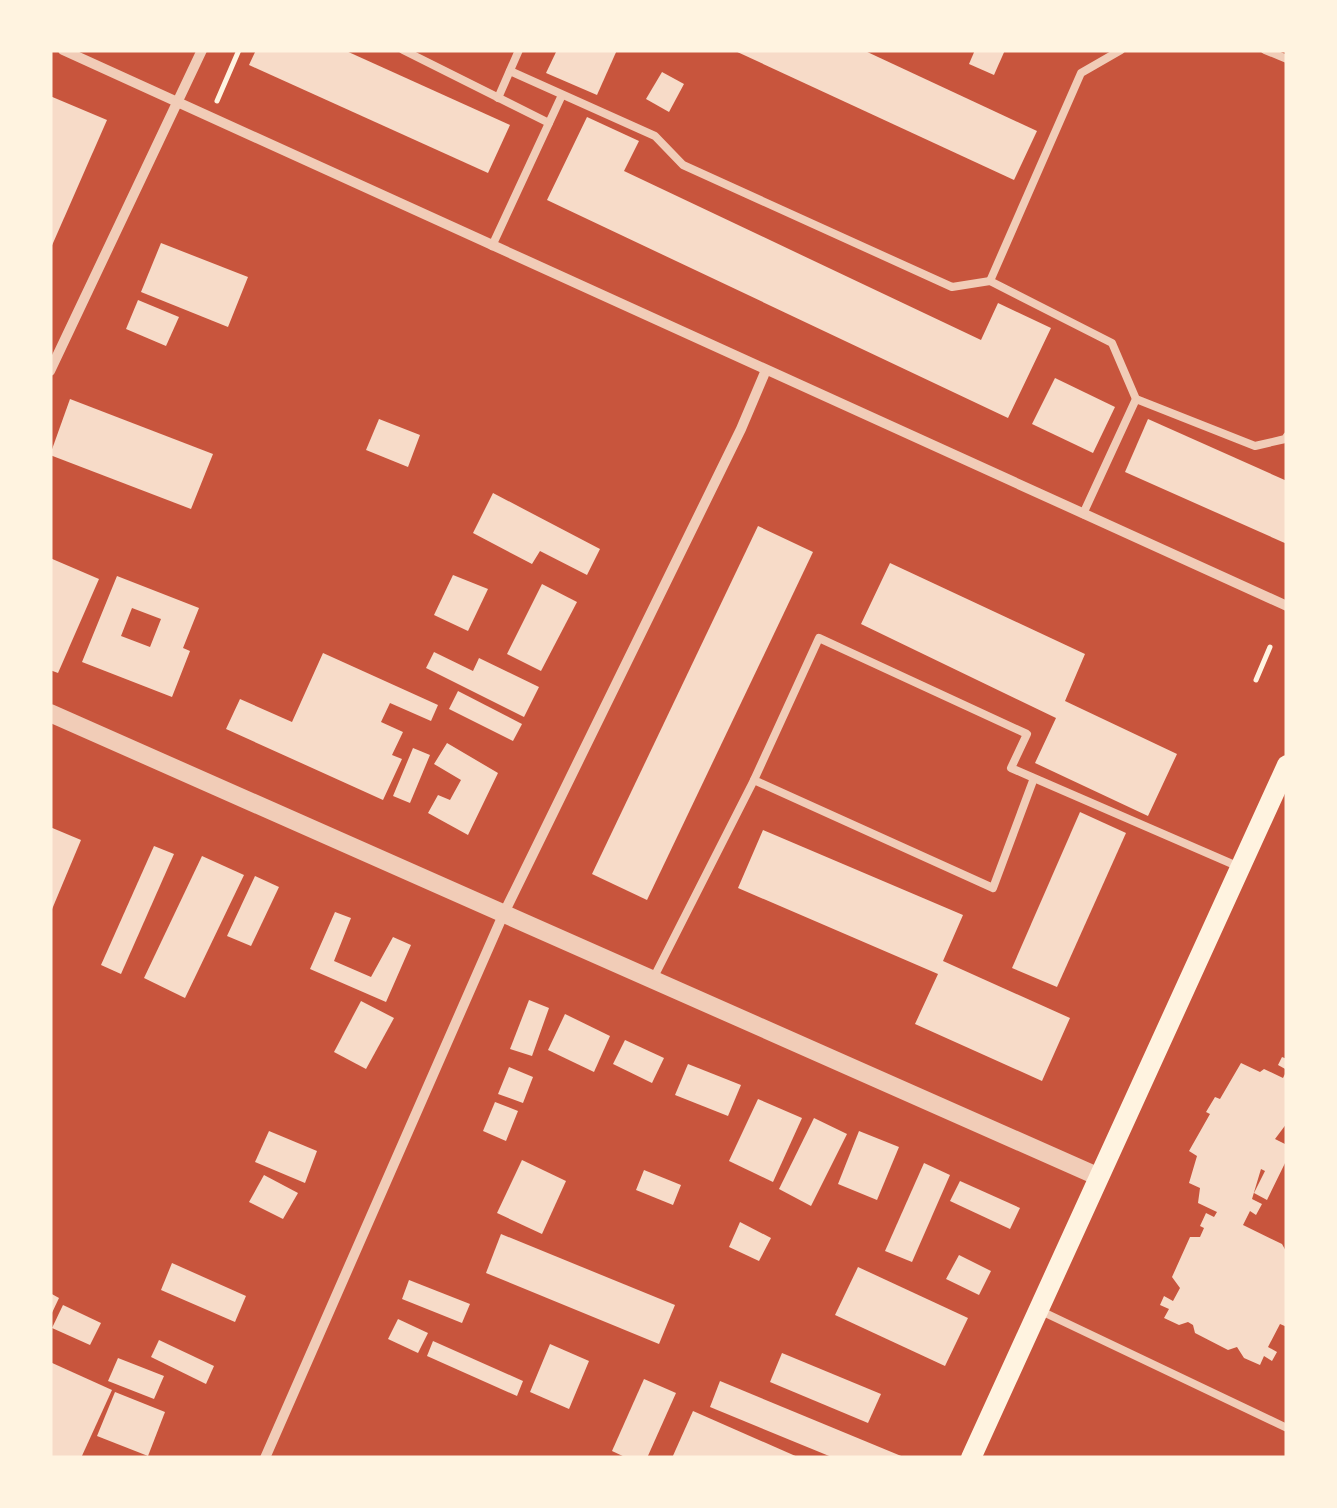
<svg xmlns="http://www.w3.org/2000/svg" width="1337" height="1508" viewBox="0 0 1337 1508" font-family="'Fira Sans',sans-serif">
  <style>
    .building { fill: #f7dbc8; fill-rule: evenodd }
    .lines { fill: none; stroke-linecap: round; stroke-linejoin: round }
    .path { stroke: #fff3e0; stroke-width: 5 }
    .service { stroke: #f1ccb7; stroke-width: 8 }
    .minor { stroke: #f1ccb7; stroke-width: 10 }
    .tertiary { stroke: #f1ccb7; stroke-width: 18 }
    .secondary { stroke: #fff3e0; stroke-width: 20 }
  </style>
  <rect width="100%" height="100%" fill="#c8553d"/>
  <g class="building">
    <path d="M256,50H344L510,125L488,173L249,65Z"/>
    <path d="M557,50H617L597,95L546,73Z"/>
    <path d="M733,50H863L1037,131L1014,180Z"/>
    <path d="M975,50H1005L994,75L969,64Z"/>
    <path d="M662,72L684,84L669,112L646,99Z"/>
    <path d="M50,96L107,120L50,250Z"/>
    <path d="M587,117L639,141L624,171L981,340L998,303L1051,328L1008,418L547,200Z"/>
    <path d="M161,243L248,277L228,327L141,292Z"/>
    <path d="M138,300L179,317L166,346L126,329Z"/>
    <path d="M1055,378L1115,407L1093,453L1032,424Z"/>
    <path d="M70,399L213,454L191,509L50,455Z"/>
    <path d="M379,419L420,435L408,467L366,450Z"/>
    <path d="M1148,419L1287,481V544L1125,472Z"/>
    <path d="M493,493L600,549L587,575L540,551L532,564L473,533Z"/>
    <path d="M758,526L813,552L647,900L592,874Z"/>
    <path d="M50,558L99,579L58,673L50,670Z"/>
    <path d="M890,563L1085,654L1065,701L1177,754L1148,816L1035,763L1056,718L861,624Z"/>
    <path d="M453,575L488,589L468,631L434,615Z"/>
    <path d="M117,576L199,608L183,648L190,651L172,697L82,662ZM132,608L161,619L150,647L121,636Z"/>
    <path d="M542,584L577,602L541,671L507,654Z"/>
    <path d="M434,652L473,671L479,658L539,687L524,717L426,668Z"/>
    <path d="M323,653L438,705L431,721L390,703L381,722L403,732L392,755L402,759L383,800L226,729L240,699L292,722Z"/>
    <path d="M458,691L522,724L513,741L449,709Z"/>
    <path d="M447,743L498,773L468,835L428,813L438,795L450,800L461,780L434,764Z"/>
    <path d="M413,748L430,755L410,803L393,796Z"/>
    <path d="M1080,812L1126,833L1057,987L1012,968Z"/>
    <path d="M50,827L81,840L50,914Z"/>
    <path d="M763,830L963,915L943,961L1070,1018L1042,1081L915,1024L938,974L738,888Z"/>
    <path d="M154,846L174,854L121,974L101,965Z"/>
    <path d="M202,856L244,875L185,998L144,978Z"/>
    <path d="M255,876L279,887L251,946L227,936Z"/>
    <path d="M335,912L351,918L334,961L371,977L393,937L411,945L386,1002L310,969Z"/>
    <path d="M529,1000L549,1008L532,1056L510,1049Z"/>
    <path d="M361,1001L394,1018L366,1069L334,1052Z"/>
    <path d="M565,1014L610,1036L594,1072L548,1050Z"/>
    <path d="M625,1040L664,1058L652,1083L613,1064Z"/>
    <path d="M1282,1057L1287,1059V1123L1275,1139L1287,1145V1159L1267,1200L1254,1193L1265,1171L1261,1169L1252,1199L1262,1204L1256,1215L1250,1211L1243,1225L1282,1244L1287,1253V1327L1280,1324L1268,1347L1277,1352L1272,1361L1264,1356L1260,1365L1244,1358L1237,1347L1228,1350L1195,1333L1193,1325L1188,1322L1179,1325L1164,1318L1169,1309L1160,1305L1164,1296L1173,1301L1180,1288L1172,1277L1190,1237H1200L1204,1228L1200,1226L1206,1213L1214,1217L1217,1212L1198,1203L1200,1188L1189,1183L1197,1156L1189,1151L1210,1114L1206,1112L1215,1097L1220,1099L1241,1063L1260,1072L1264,1069L1283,1078L1287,1070L1278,1065Z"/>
    <path d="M688,1064L741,1085L728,1116L675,1095Z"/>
    <path d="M509,1067L533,1077L523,1103L498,1094Z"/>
    <path d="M758,1099L802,1118L773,1182L729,1161Z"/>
    <path d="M495,1102L518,1111L506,1141L483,1131Z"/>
    <path d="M814,1118L847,1134L811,1206L779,1189Z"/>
    <path d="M269,1131L317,1151L305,1183L255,1162Z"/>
    <path d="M859,1131L899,1147L877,1200L838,1184Z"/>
    <path d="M522,1160L566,1181L542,1234L497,1213Z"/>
    <path d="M924,1163L950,1175L912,1262L885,1251Z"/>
    <path d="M644,1170L681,1185L673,1205L636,1190Z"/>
    <path d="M264,1175L298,1193L283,1219L249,1202Z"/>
    <path d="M960,1181L1020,1208L1010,1229L950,1201Z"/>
    <path d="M740,1222L771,1238L759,1261L729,1247Z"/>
    <path d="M501,1234L675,1305L659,1344L486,1273Z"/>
    <path d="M959,1255L991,1271L979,1295L946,1279Z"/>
    <path d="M172,1263L246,1296L235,1322L161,1290Z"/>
    <path d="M858,1267L968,1318L945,1366L835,1315Z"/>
    <path d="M409,1280L470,1304L462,1323L402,1299Z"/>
    <path d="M50,1293L59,1298L50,1317Z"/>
    <path d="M63,1305L101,1323L90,1345L52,1328Z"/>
    <path d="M398,1319L428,1333L418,1353L388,1339Z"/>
    <path d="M159,1340L214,1366L206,1384L151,1357Z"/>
    <path d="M433,1341L523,1381L517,1396L427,1356Z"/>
    <path d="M550,1344L589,1361L569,1409L530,1392Z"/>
    <path d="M782,1353L881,1394L868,1423L770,1382Z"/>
    <path d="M118,1358L164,1376L154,1399L108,1381Z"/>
    <path d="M50,1362L112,1390L81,1458H50Z"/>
    <path d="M644,1379L676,1393L647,1458H627L612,1451Z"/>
    <path d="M720,1381L906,1458H834L710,1407Z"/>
    <path d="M115,1392L165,1412L148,1456L97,1436Z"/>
    <path d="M693,1411L800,1458H672Z"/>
  </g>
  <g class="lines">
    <g class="path">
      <path d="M217,101L239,50"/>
      <path d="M1256,680L1270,647"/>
    </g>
    <g class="service">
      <path d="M403,50L549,123"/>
      <path d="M1265,50L1287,59"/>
      <path d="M510,71L655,136L683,165L952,287L990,281L1112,343L1136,399L1255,446L1285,439L1287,436"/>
      <path d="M498,98L519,50"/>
      <path d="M492,246L562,95"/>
      <path d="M990,281L1081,73L1121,50"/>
      <path d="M1083,514L1136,399"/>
      <path d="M1034,778L1011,768L1027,734L819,638L754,780L993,888L1034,778L1237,866"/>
      <path d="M654,977L754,780"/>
      <path d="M1041,1311L1287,1428"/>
    </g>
    <g class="minor">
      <path d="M63,50L1287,606"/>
      <path d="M50,371L202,50"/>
      <path d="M265,1458L503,915L741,429L766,370"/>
    </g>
    <path class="tertiary" d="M50,713C399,868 749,1020 1097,1176"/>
    <path class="secondary" d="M971,1458L1287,765"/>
  </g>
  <rect width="1337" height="1508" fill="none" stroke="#fff3e0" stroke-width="105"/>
</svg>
